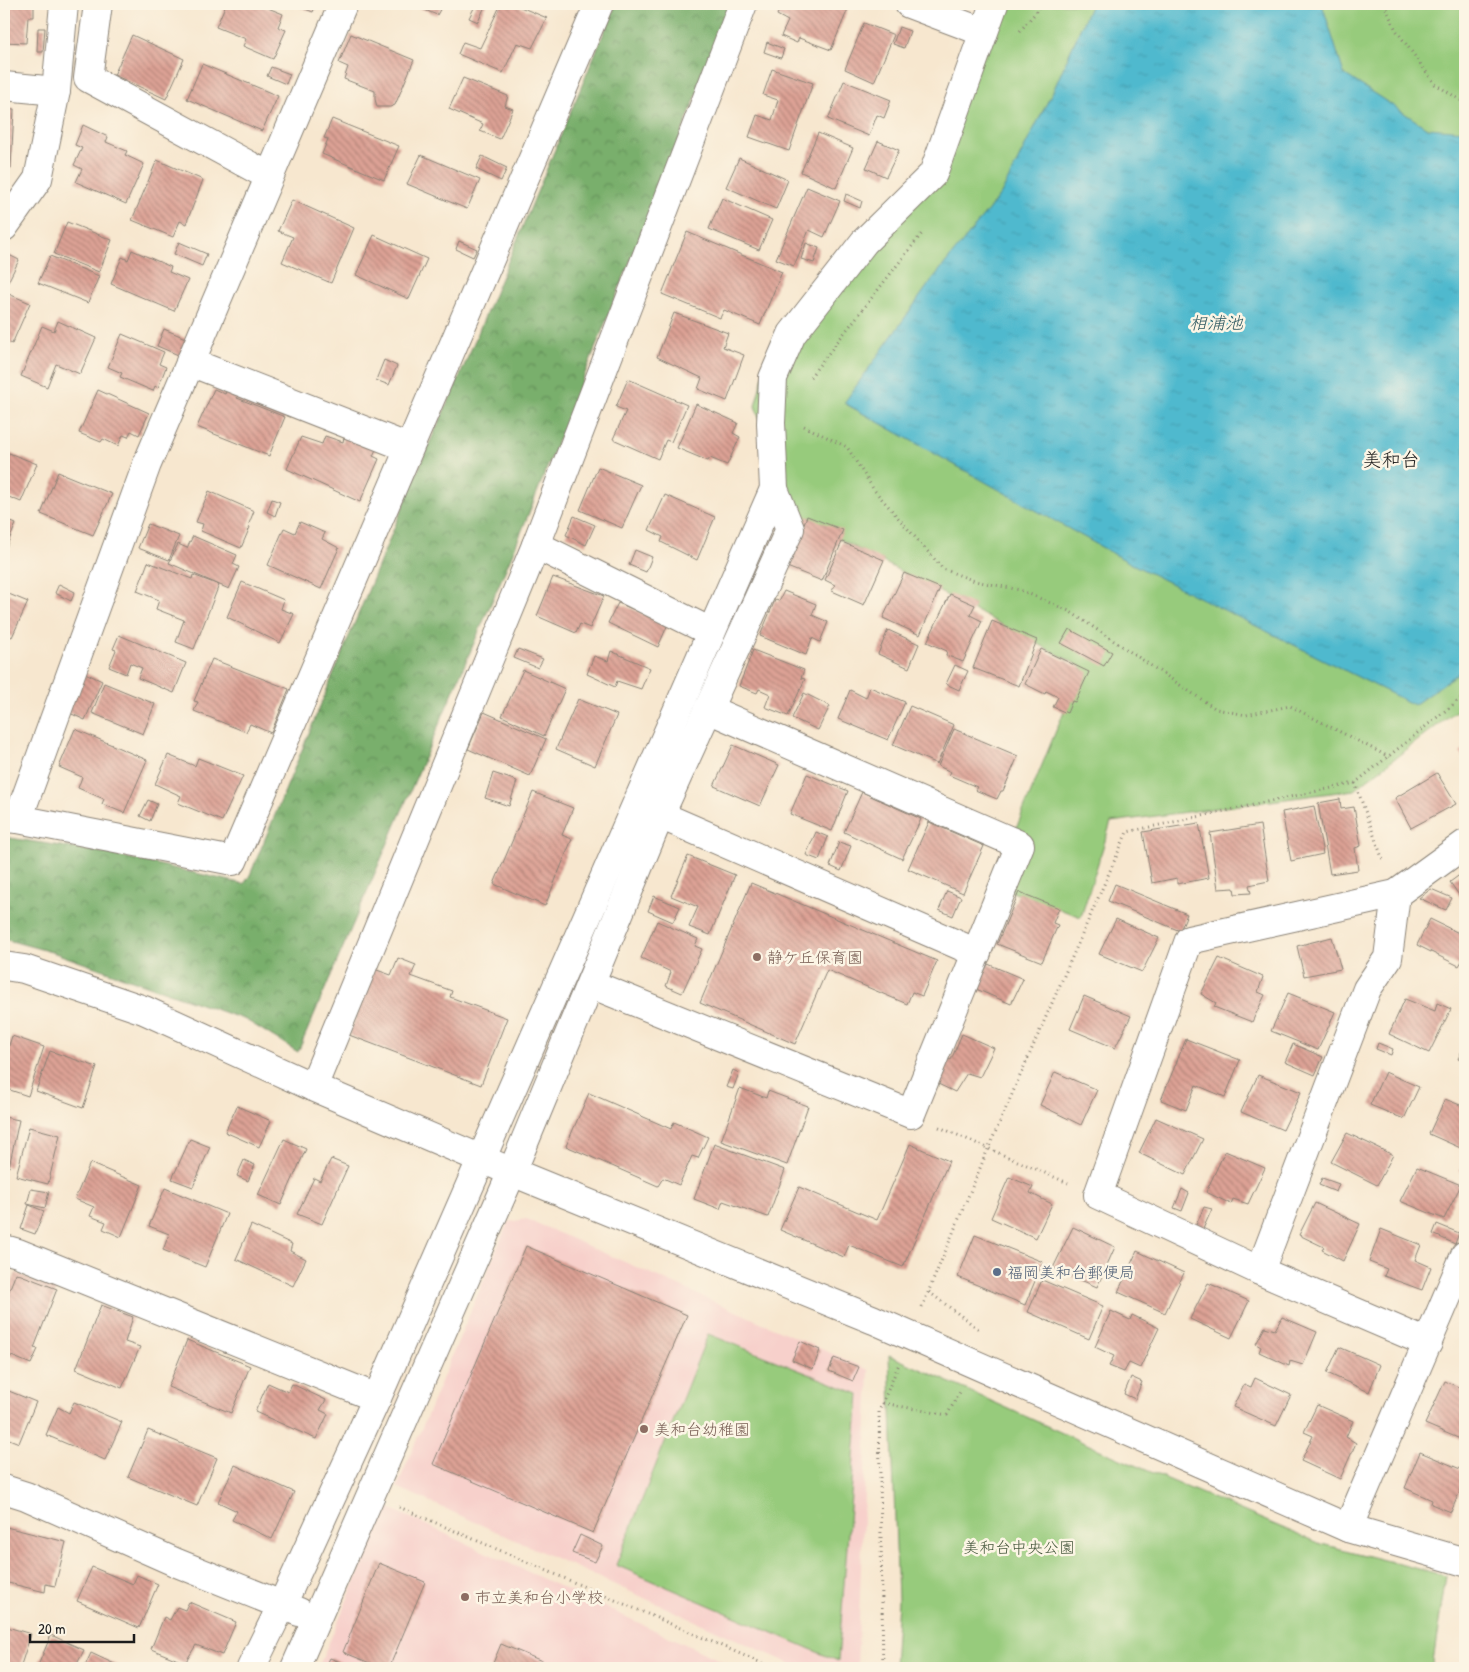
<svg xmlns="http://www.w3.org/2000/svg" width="1469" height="1672" viewBox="0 0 1469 1672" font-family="'Patrick Hand','Klee One',sans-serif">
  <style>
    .built { fill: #f7d0cb }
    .forest { fill: url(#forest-crowns); stroke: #4a6644 }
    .green { fill: #97cb7c; stroke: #5a744c }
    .water { fill: url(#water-ripples); stroke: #366a75 }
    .building { fill: url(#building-back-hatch) }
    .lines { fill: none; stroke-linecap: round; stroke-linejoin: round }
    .minor-casing { stroke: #8a8276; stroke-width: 30 }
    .path { stroke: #8a8276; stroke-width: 3; stroke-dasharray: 1 4; stroke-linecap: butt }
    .minor { stroke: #fff; stroke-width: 28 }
    .education-dot { fill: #8d6e63; stroke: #fcf5e5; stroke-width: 2 }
    .service-dot { fill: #5c6f8a; stroke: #fcf5e5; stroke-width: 2 }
    .labels { text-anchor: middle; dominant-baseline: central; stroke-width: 5; stroke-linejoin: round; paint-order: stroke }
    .education-label { font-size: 16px; fill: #785e54; stroke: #fcf5e5; text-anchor: start }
    .service-label { font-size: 16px; fill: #4e5e75; stroke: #fcf5e5; text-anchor: start }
    .park-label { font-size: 16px; fill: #47593e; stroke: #fcf5e5 }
    .water-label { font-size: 18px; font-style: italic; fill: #315b63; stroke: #fcf5e5 }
    .quarter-label { font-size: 19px; fill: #1c1c1c; stroke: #fcf5e5 }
  </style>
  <defs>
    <pattern id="forest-crowns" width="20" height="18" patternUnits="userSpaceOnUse" patternTransform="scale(1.25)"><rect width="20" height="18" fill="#79af6c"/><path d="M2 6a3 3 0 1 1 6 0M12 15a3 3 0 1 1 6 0" fill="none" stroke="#628e58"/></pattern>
    <pattern id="water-ripples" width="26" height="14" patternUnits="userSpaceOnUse" patternTransform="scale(1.25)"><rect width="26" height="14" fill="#50b9ce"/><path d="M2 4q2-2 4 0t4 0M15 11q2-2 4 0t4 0" fill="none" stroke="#459eb0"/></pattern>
    <pattern id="building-back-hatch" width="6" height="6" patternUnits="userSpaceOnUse" patternTransform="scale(1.25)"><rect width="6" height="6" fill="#dda295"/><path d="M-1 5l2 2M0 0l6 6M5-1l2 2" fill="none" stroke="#b28379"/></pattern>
  </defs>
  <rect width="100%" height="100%" fill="#fcf5e5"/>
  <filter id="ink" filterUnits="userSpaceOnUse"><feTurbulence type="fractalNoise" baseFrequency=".02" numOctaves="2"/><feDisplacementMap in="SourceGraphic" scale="10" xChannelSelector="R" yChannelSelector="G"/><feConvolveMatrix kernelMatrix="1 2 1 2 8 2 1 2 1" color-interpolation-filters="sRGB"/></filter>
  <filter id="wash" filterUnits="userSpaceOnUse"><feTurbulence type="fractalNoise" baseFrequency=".0096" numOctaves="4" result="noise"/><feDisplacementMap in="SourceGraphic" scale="20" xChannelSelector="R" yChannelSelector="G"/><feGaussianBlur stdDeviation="1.12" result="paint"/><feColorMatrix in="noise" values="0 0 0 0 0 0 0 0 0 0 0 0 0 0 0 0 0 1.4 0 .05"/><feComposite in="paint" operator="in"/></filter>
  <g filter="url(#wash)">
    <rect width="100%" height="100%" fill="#f7e7cf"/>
    <g class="built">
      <path d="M527,1219L869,1370L857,1668H800L397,1487L508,1222Z"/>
      <path d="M387,1507L737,1668H318Z"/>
    </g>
    <path class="forest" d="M616,4H732L683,130L514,550L298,1052L246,1020L55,953L4,939V837L111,854L244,884L250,875L426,451L462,371Z"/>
    <g class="green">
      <path d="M982,4H1465V704L1354,790L1111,822L1081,917L993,885L1082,667L796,516L755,406L772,342L922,170Z"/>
      <path d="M708,1334L859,1394L838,1661L616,1565Z"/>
      <path d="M889,1355L1118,1458L1318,1543L1446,1576L1432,1668H894L898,1600Z"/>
    </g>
    <path class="water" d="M1091,4H1322L1344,74L1427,128L1465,131V668L1414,705L1132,564L844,403L931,281L1001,194L1054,89Z"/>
    <g id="blocks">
      <g class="building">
        <path d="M4,4H34V17H28L26,43L4,42Z"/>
        <path d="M172,4H187L185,9Z"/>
        <path d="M226,4H258L283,14L278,27L286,30L273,59L243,46L246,39L216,27Z"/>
        <path d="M292,4H316L313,12Z"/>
        <path d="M410,4H443L437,15Z"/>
        <path d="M476,4H486L478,22L469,18Z"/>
        <path d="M501,4H513L547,18L532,48L517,43L503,73L458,54L463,42L480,48Z"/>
        <path d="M782,4H850L831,50L799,38L797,43L781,36L788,21L777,15Z"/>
        <path d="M864,23L894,35L874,82L845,69Z"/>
        <path d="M899,27L910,31L904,48L893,44Z"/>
        <path d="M38,28H45L43,52H37Z"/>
        <path d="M351,34L414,60L395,105L390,107H377L375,99V91L344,79L348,67L339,63Z"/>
        <path d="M132,35L184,59L166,99L114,75Z"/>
        <path d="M767,42L784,49L781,58L764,52Z"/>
        <path d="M202,64L278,96L262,131L187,99Z"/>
        <path d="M271,67L290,74L286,84L267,76Z"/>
        <path d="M772,69L813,83L789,151L749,137L757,115L772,120L778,100L763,95Z"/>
        <path d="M463,78L508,96L505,106L513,109L500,139L480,131L483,124L449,109Z"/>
        <path d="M844,81L891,100L884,118L877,115L869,136L828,119Z"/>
        <path d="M4,108L14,109L11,168H4Z"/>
        <path d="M332,119L399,146L384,180L322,154L328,139L324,138Z"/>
        <path d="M83,125L108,137L106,142L127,151L125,155L144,164L126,204L76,182L82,169L74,165L82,148L75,145Z"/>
        <path d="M818,133L853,148L836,188L801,172Z"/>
        <path d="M878,141L899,150L886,177L866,168Z"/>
        <path d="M421,155L480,180L467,209L407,184Z"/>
        <path d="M482,156L507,168L501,181L476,169Z"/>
        <path d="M739,158L788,180L776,209L726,187Z"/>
        <path d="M157,160L203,180L186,224L180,221L173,237L132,220Z"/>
        <path d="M807,187L840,201L824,237L809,230L794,266L776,259Z"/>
        <path d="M846,194L862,201L860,208L844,201Z"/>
        <path d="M722,198L772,220L759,250L709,229Z"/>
        <path d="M292,200L354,228L331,283L282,262L293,237L278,231Z"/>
        <path d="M67,222L112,240L99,272L54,254Z"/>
        <path d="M687,232L782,272L760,325L724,310L720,318L662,294Z"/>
        <path d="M374,235L427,259L409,299L356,275Z"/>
        <path d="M459,241L477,249L473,257L456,249Z"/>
        <path d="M179,242L207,254L202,266L174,254Z"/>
        <path d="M806,243L819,248L814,263L801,259Z"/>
        <path d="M132,250L171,267L169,272L188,280L174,311L111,284L122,257L128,260Z"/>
        <path d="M9,255L19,260L8,282L4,279V265Z"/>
        <path d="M50,256L99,276L88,303L38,283Z"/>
        <path d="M4,292L30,303L12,344L4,340Z"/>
        <path d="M674,313L728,333L723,347L744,355L727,401L698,389L702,378L657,357Z"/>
        <path d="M58,321L96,338L80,374L56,364L47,387L21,376L42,326L54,331Z"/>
        <path d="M164,329L190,340L183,357L157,346Z"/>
        <path d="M122,334L164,352L159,364L166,367L158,388L155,386L153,391L120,377L122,373L108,367Z"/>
        <path d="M384,360L397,366L389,385L376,380Z"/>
        <path d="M628,379L687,405L671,442L666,440L658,459L613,439L626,411L616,407Z"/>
        <path d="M228,387L239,393L237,398L285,417L269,456L197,427L214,389L225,394Z"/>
        <path d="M98,390L149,413L139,435L131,431L128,437L123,435L118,446L103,439L101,442L79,433Z"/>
        <path d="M696,404L738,423L733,433L740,437L727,465L710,458L708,461L677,448Z"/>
        <path d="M345,432L378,445L373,456L379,459L360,502L287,469L301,437L322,444L325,436L343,442Z"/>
        <path d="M9,453L37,464L21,502L4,495V461L6,462Z"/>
        <path d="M598,467L641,485L622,528L580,510Z"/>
        <path d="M58,472L112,494L93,535L41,514Z"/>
        <path d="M209,491L254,511L248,526L250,527L241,548L201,531L203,524L196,522Z"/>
        <path d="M665,495L715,517L697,560L661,542L663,537L649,530Z"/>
        <path d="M272,499L280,502L275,516L267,512Z"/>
        <path d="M574,516L595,525L586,545L566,535Z"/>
        <path d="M807,516L843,530L822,581L787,567Z"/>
        <path d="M4,519L16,524L4,552Z"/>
        <path d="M300,522L325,533L322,539L339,548L321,589L268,565L284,528L295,533Z"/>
        <path d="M148,524L179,536L169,560L138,548Z"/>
        <path d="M193,536L237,555L233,564L239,567L229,589L169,563L178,544L187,548Z"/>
        <path d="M842,542L884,560L864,605L832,591L835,585L825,580Z"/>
        <path d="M635,550L652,557L646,572L629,565Z"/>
        <path d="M148,562L192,579L193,575L219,585L194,649L176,642L184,620L156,609L159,600L137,591Z"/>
        <path d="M904,573L940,588L920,635L883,618Z"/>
        <path d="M553,577L604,596L590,628L580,624L576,633L537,616Z"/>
        <path d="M242,582L284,600L281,609L294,614L280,643L227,617Z"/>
        <path d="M59,584L75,592L71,601L55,593Z"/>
        <path d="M784,591L816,604L812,615L828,622L820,642L812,638L806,655L760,636L775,600L779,601Z"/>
        <path d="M4,592L28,602L12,637L4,634Z"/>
        <path d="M950,594L975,605L970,615L982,621L963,662L946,655L947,651L927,642Z"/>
        <path d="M618,603L668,624L658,647L608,623Z"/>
        <path d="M992,621L1037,640L1019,686L973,668Z"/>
        <path d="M1069,629L1112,652L1104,666L1061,643Z"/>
        <path d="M888,630L919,644L909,668L878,654Z"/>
        <path d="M119,635L186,663L174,693L138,678L142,668L130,663L126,674L109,667L116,650L113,649Z"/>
        <path d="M518,649L543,659L538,668L514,658Z"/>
        <path d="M1041,649L1089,672L1075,702L1072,701L1067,713L1053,707L1058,697L1046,691L1045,694L1025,684Z"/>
        <path d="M753,650L804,670L801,678L805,679L788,716L765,707L770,694L759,689L757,693L739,686Z"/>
        <path d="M611,651L650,668L641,689L617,681L615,687L587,674L594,656L608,661Z"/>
        <path d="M212,659L289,689L271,733L250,724L246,732L194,711L198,702L194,701Z"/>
        <path d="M955,665L968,671L959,690L946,684Z"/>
        <path d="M523,670L565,689L544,736L502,716Z"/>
        <path d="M81,671L102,681L85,720L63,710Z"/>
        <path d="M104,683L155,704L143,734L92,713Z"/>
        <path d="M870,687L905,702L888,740L838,719L850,690L866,698Z"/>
        <path d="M804,693L830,706L818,730L792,718Z"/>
        <path d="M578,699L617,715L595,766L556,749Z"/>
        <path d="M910,706L954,725L937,764L893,745Z"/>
        <path d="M484,712L546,739L530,776L468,749Z"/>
        <path d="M75,729L147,760L124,813L102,804L104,799L78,788L82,777L59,767Z"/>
        <path d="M954,729L1018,756L1003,791H1001L997,799L975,790L977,787L949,775L951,772L938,766Z"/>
        <path d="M733,745L779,765L760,806L714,786Z"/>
        <path d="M1465,749V759L1460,753Z"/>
        <path d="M168,755L195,766L198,758L243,776L222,821L178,803L181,796L155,784Z"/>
        <path d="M493,773L517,781L509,806L485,798Z"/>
        <path d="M1437,773L1456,804L1411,828L1395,798Z"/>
        <path d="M807,774L848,791L832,831L790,814Z"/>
        <path d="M533,792L573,808L562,835L572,839L545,906L494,884Z"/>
        <path d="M862,792L921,819L902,859L844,832Z"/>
        <path d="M1340,799L1341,809L1354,807L1361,846L1355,848L1358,870L1330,874L1318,803Z"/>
        <path d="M148,800L157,804L150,821L140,816Z"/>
        <path d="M1314,806L1323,854L1291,861L1282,812Z"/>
        <path d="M929,822L984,846L963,893L908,869Z"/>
        <path d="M1199,823L1209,878L1177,884V878L1152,883L1143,832Z"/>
        <path d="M1260,825L1269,881L1249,885L1251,893L1235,894L1234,888L1218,889L1210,833Z"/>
        <path d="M816,832L828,837L819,860L806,855Z"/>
        <path d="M839,842L851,846L841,871L830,866Z"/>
        <path d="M688,856L735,875L710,935L689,927L698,907L671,896Z"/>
        <path d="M1465,871V904L1450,882Z"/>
        <path d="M751,883L937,961L922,996L912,992L907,1004L827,970L795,1044L700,1003Z"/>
        <path d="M1115,884L1187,914L1180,931L1108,901Z"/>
        <path d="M1431,889L1452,898L1446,910L1419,898Z"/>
        <path d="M947,891L961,897L953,916L939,910Z"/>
        <path d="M1019,892L1059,908L1053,923L1058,925L1042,962L997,944Z"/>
        <path d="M654,896L680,907L673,922L648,911Z"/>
        <path d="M1116,919L1159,938L1142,972L1099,954Z"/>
        <path d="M1430,919L1465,936V956L1459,966L1417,945Z"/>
        <path d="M657,921L698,939L695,946L702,949L682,993L666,986L671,972L641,958Z"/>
        <path d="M1332,937L1341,969L1304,976L1297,946Z"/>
        <path d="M398,958L416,965L411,976L452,991L450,997L507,1018L481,1085L349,1035L374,969L391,975Z"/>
        <path d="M1219,958L1263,977L1258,992L1265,995L1252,1022L1214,1007L1216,1003L1201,994Z"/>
        <path d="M988,964L1023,979L1011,1004L976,989Z"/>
        <path d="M1288,993L1335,1012L1318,1050L1271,1031Z"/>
        <path d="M1084,996L1131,1016L1115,1048L1070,1029Z"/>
        <path d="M1405,999L1435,1011L1437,1003L1451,1009L1429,1053L1389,1034Z"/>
        <path d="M962,1034L994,1048L980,1077L967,1073L955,1092L936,1083L946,1058L951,1060Z"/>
        <path d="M12,1036L44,1047L28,1096L4,1088V1061Z"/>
        <path d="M1186,1039L1240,1060L1225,1097L1196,1085L1186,1110L1161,1100Z"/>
        <path d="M1378,1043L1393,1049L1391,1055L1376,1049Z"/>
        <path d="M1293,1044L1323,1057L1315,1075L1285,1062Z"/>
        <path d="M1465,1044V1062L1458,1059Z"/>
        <path d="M50,1051L97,1067L83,1108L36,1091Z"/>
        <path d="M733,1070L739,1073L733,1089L726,1087Z"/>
        <path d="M1055,1072L1097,1090L1081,1125L1040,1105Z"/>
        <path d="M1385,1072L1419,1087L1404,1119L1370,1105Z"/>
        <path d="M1258,1075L1301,1092L1283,1130L1241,1112Z"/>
        <path d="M740,1088L766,1098L768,1091L808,1106L787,1165L721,1141Z"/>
        <path d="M589,1093L671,1129L674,1122L708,1137L698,1158L692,1156L679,1185L663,1178L658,1186L566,1146Z"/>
        <path d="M1445,1099L1465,1107V1150L1429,1134Z"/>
        <path d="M237,1106L271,1121L259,1147L225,1132Z"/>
        <path d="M4,1117L19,1120L9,1167L4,1166Z"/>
        <path d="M1156,1118L1203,1139L1185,1175L1139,1153Z"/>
        <path d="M29,1127L60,1135L48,1184L16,1176Z"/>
        <path d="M1347,1133L1393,1155L1377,1185L1331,1162Z"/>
        <path d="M190,1139L210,1147L193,1187L172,1179Z"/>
        <path d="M284,1139L306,1149L281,1205L258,1195Z"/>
        <path d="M714,1144L785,1170L768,1217L723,1201L720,1209L694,1199Z"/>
        <path d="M910,1144L949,1161L903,1267L849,1245L844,1257L780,1230L799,1187L877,1220Z"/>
        <path d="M1225,1151L1265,1168L1248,1204L1233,1199L1231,1204L1206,1192Z"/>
        <path d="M331,1159L348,1166L322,1224L297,1214L314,1178L320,1181Z"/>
        <path d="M244,1160L255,1165L248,1181L237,1176Z"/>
        <path d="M1463,1161L1465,1162V1173L1459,1171Z"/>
        <path d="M90,1163L142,1185L121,1237L103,1229L106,1222L90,1216L94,1207L75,1199Z"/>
        <path d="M1417,1167L1461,1185L1444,1219L1400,1201Z"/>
        <path d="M1009,1177L1033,1187L1030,1193L1052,1204L1036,1238L991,1218Z"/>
        <path d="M1322,1178L1339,1184L1336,1192L1319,1185Z"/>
        <path d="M165,1188L227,1214L205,1267L163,1250L169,1234L149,1226Z"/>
        <path d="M31,1189L49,1192L45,1208L27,1204Z"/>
        <path d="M1182,1189L1189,1193L1182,1211L1174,1208Z"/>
        <path d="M1315,1203L1360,1224L1343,1261L1322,1250L1324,1247L1299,1235Z"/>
        <path d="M29,1205L44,1211L35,1234L21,1229Z"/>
        <path d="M1204,1207L1212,1209L1203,1229L1196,1225Z"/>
        <path d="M1437,1224L1459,1233L1455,1244L1433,1234Z"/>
        <path d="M251,1225L292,1244L290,1251L306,1259L293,1286L236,1259Z"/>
        <path d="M1073,1227L1115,1247L1097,1287L1053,1268Z"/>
        <path d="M1381,1229L1421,1245L1415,1260L1431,1267L1422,1290L1384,1276L1387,1269L1369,1262Z"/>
        <path d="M975,1235L1043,1262L1025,1305L958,1277Z"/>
        <path d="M526,1246L687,1315L593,1533L433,1464Z"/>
        <path d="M1137,1251L1184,1273L1165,1313L1118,1292Z"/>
        <path d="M16,1273L57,1289L34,1348L38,1349L31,1364L4,1353V1303Z"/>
        <path d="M1042,1280L1103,1306L1089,1339L1028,1312Z"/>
        <path d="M1208,1283L1249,1301L1231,1338L1190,1319Z"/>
        <path d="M101,1305L133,1317L125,1342L140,1347L122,1388L76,1369Z"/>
        <path d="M1111,1311L1130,1320L1132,1315L1159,1328L1140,1368L1129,1363L1124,1372L1109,1366L1114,1356L1095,1347Z"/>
        <path d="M1282,1317L1317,1332L1303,1365L1290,1361L1289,1366L1259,1352L1261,1347L1256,1344L1265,1327L1275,1330Z"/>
        <path d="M187,1340L250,1366L231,1413L168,1387Z"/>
        <path d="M800,1341L820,1350L813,1369L792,1360Z"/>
        <path d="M1339,1347L1380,1365L1369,1392L1327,1373Z"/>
        <path d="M834,1358L859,1367L853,1381L829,1371Z"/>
        <path d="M1131,1377L1142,1382L1135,1399L1124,1394Z"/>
        <path d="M1255,1378L1291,1395L1276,1426L1233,1407L1244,1384L1251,1387Z"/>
        <path d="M1445,1381L1465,1390V1441L1425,1424Z"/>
        <path d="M268,1383L288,1392L292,1384L326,1400L320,1410L328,1414L316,1439L255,1412Z"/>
        <path d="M4,1389L36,1402L19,1443L4,1437Z"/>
        <path d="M74,1402L122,1422L105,1460L46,1435L58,1407L69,1413Z"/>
        <path d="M1317,1405L1353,1421L1346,1437L1356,1443L1340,1479L1301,1461L1313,1436L1304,1432Z"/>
        <path d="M148,1430L217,1458L197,1506L128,1477Z"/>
        <path d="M1420,1452L1465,1471V1479L1451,1512L1431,1504L1432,1500L1405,1488Z"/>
        <path d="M235,1465L294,1492L272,1539L232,1520L237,1511L218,1502Z"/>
        <path d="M6,1527L66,1542L55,1586L46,1584L45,1592L4,1582V1534Z"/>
        <path d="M580,1535L603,1546L595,1562L572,1553Z"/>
        <path d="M379,1563L425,1582L389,1668H382L343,1652Z"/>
        <path d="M92,1567L133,1584L137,1575L158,1584L139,1628L77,1601Z"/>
        <path d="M189,1602L236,1622L222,1655L196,1645L185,1663L151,1649L164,1617L170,1620L177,1607L185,1610Z"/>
        <path d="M4,1626L31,1634L20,1668H4Z"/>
        <path d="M51,1635L84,1650L75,1668H37Z"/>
        <path d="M501,1644L559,1668H491Z"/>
        <path d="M91,1653L123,1668H84Z"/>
        <path d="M330,1658L355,1668H325Z"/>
      </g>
    </g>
  </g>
  <g filter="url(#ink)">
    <use href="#blocks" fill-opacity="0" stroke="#8a8276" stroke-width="1"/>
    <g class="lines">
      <defs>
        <g id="minor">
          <path d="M98,4L88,78L269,176"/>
          <path d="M909,4L983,32"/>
          <path d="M4,86L56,91"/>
          <path d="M4,227L38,179L56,91L64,4"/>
          <path d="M190,362L409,448"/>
          <path d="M536,545L711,632"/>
          <path d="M660,815L977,953"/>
          <path d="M4,818L18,819L233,861L599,4"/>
          <path d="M18,819L147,464L343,4"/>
          <path d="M1396,894L1189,940L1098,1195L1260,1271L1428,1343"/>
          <path d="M4,966L24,969L144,1010L313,1087L512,1172L874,1320L1348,1528L1465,1562"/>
          <path d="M591,984L911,1114L1020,845L708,709"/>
          <path d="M313,1087L536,545L743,4"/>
          <path d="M4,1249L18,1253L377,1398"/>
          <path d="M1260,1271L1367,989L1388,958L1396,894L1465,844"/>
          <path d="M4,1489L26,1496L177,1563L299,1612"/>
          <path d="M1348,1528L1465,1255"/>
          <path d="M251,1668L282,1605L377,1398L774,489"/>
          <path d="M295,1668L512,1172L660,815L790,529L774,489L771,423L773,378L792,334L864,242L933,174L994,4"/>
        </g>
      </defs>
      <use href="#minor" class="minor-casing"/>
      <g class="path">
        <path d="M1384,4L1396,30L1435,84L1465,103"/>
        <path d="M1020,31L1043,4"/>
        <path d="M810,377L923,232"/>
        <path d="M804,426L847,447L874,490L943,569L975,581L1020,590L1069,611L1216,709L1246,715L1290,706L1389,757"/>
        <path d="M1355,783L1384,863"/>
        <path d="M939,1127L1068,1183"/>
        <path d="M929,1292L980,1330"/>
        <path d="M922,1307L988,1149L1127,832L1355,783L1465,695"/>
        <path d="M883,1403L947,1415L960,1392"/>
        <path d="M399,1507L773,1668"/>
        <path d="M883,1668L879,1411L899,1364"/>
        <path d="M1464,1668L1465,1661"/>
      </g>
      <use href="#minor" class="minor"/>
    </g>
  </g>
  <g class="education-dot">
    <circle cx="757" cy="957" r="5"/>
    <circle cx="644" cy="1429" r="5"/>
    <circle cx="465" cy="1597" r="5"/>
  </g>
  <circle class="service-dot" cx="997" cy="1272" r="5"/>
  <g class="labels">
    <g class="education-label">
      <text x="767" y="957">静ケ丘保育園</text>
      <text x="654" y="1429">美和台幼稚園</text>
      <text x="475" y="1597">市立美和台小学校</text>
    </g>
    <g class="service-label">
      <text x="1007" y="1272">福岡美和台郵便局</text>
    </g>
    <g class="park-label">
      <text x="1019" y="1547">美和台中央公園</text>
    </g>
    <g class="water-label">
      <text x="1216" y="322">相浦池</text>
    </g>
    <g class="quarter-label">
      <text x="1391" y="459">美和台</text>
    </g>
  </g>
  <rect width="1469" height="1672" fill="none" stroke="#fcf5e5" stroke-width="20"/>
  <path d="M30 1634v8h104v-8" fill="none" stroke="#1c1c1c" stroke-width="2.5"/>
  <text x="38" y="1634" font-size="15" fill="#1c1c1c" stroke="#fcf5e5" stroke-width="4" paint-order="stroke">20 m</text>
</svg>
